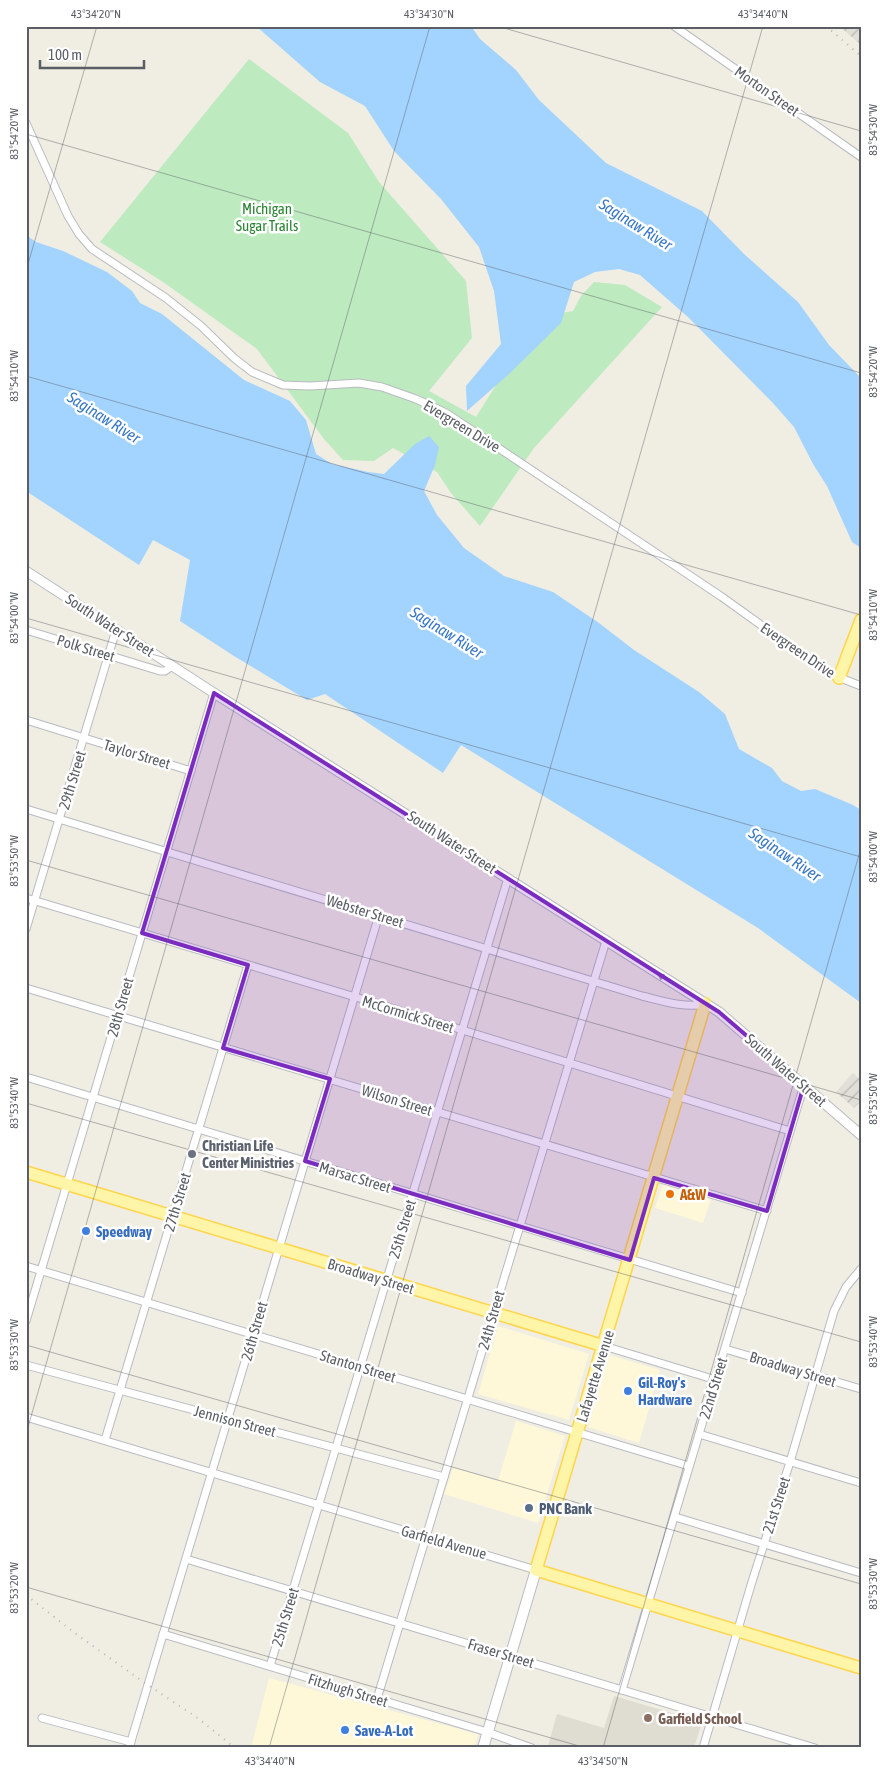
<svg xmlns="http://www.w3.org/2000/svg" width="887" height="1774" viewBox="0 0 887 1774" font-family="'Asap Condensed',sans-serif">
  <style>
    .commercial { fill: #fff8d8 }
    .industrial { fill: url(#industrial-furrows) }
    .education { fill: #dfdcd2 }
    .park { fill: #bdeabf }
    .water { fill: #a3d3ff }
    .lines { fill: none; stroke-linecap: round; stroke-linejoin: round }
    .minor-casing { stroke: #b8bbc1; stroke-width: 9 }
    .tertiary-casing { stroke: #b8bbc1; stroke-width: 11 }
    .secondary-casing { stroke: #b9bcc3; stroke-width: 12 }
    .primary-casing { stroke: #ffd54c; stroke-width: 14 }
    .minor { stroke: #fff; stroke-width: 7 }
    .tertiary { stroke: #fff; stroke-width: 9 }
    .secondary { stroke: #fff; stroke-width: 10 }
    .primary { stroke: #fff5a8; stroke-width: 11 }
    .rail { stroke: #b5b6b6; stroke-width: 2; stroke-dasharray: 1 6; stroke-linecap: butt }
    .oneway { fill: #9d9fa3 }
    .marked { fill: #7b2cbf; fill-opacity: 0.2; stroke: #7b2cbf; stroke-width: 4; stroke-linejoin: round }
    .ticks { fill: none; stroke: #5b5f65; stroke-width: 1; stroke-opacity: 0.45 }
    .worship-dot { fill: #6b7280; stroke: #fff; stroke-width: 2 }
    .food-dot { fill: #e8710a; stroke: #fff; stroke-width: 2 }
    .shop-dot { fill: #3f7fe0; stroke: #fff; stroke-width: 2 }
    .service-dot { fill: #5c6f8a; stroke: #fff; stroke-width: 2 }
    .education-dot { fill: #8d6e63; stroke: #fff; stroke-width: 2 }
    .labels { text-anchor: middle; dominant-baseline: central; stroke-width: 5; stroke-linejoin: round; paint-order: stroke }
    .street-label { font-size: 15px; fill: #5b5f65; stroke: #fff }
    .park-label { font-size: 15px; fill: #2b8433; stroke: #fff }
    .worship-label { font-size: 15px; font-weight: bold; fill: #5b616d; stroke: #fff; text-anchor: start }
    .food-label { font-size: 15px; font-weight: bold; fill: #c56008; stroke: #fff; text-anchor: start }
    .shop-label { font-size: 15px; font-weight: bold; fill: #366cbe; stroke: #fff; text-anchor: start }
    .service-label { font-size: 15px; font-weight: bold; fill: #4e5e75; stroke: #fff; text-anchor: start }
    .education-label { font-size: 15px; font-weight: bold; fill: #785e54; stroke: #fff; text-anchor: start }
    .water-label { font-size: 16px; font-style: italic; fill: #3777c6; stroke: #fff }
    .neatline { fill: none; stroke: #5b5f65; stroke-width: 2 }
    .ticks-label { font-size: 12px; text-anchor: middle; fill: #5b5f65 }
  </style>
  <defs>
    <pattern id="industrial-furrows" width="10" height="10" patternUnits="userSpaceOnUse" patternTransform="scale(1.25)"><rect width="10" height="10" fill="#e0dfd8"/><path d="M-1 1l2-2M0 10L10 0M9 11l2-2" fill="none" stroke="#b9b8b3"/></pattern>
  </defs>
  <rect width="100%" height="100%" fill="#f0ede3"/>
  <g class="commercial">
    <path d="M663,1184L711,1199L703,1223L655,1208Z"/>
    <path d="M498,1326L589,1354L569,1420L478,1394Z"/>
    <path d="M609,1355L660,1370L639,1443L588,1427Z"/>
    <path d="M516,1421L565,1436L538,1523L444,1494L453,1468L498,1481Z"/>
    <path d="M269,1678L478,1734L474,1748H251Z"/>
  </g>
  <g class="industrial">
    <path d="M839,26H861V45Z"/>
    <path d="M853,1073L861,1080V1101L854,1108L836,1092Z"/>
  </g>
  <path class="education" d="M614,1696L702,1722L694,1748H554L548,1746L557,1714L604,1728Z"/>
  <path class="park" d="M249,59L348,133L379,182L466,281L472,338L429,391L476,417L539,317L573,311L581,296L594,282L625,285L662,307L534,448L480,526L451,493L437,472L393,448L374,461L343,460L324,439L257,349L163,282L100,242Z"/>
  <g class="water">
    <path d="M256,26H471L480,39L516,70L539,100L606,163L702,211L744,254L798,302L829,345L861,378V548L852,542L827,486L813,464L794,427L772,402L689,318L640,275L619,269L595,272L574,282L561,323L509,374L467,411L466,386L501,344L494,291L479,247L441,199L394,151L365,106L320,82Z"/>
    <path d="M26,235L36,242L63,251L107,272L132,291L140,303L162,314L244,380L290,401L306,420L316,454L332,464L368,472L384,474L415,444L429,436L439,447L435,465L424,491L437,515L464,548L504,576L553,592L599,623L634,650L699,692L725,714L739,749L772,768L782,781L801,791L815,789L853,805L861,810V1003L758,928L461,745L443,773L325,694L307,700L234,656L180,621L190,560L153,540L139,565L26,491Z"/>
  </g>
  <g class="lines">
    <defs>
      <g id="minor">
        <path d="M674,26L861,157"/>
        <path d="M26,123L68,216L79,234L92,249L166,298L201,326L234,358L252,372L283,385L310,386L359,383L382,387L416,399L446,413L722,597L828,673L861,686"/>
        <path d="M26,630L160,671H165L172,666"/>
        <path d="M26,720L191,771"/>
        <path d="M26,809L642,996C663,1001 683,1008 705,1004"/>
        <path d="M26,898L362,999L790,1131"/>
        <path d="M26,929L116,630"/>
        <path d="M26,988L767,1211"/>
        <path d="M26,1077L742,1293"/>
        <path d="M26,1266L689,1466"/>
        <path d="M26,1321L214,693"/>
        <path d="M604,1346L716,1380"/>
        <path d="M725,1349L861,1389"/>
        <path d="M26,1365L444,1477"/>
        <path d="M26,1417L536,1570"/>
        <path d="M699,1434L861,1483"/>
        <path d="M105,1440L248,965"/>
        <path d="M675,1517L861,1573"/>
        <path d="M186,1559L815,1748"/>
        <path d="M163,1634L487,1732L532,1748"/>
        <path d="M270,1666L508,878"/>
        <path d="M622,1690L804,1085"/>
        <path d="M377,1699L606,941"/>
        <path d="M42,1718L131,1742"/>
        <path d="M129,1748L379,915"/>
        <path d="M703,1748L751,1585L790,1462L834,1311L846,1287L861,1269"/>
      </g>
      <path id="tertiary" d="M26,571L214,693L719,1012L861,1135"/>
      <path id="secondary" d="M483,1748L536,1570"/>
      <g id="primary">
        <path d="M839,678L861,620"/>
        <path d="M705,1004L536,1570L861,1668"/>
        <path d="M26,1172L604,1346"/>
      </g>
    </defs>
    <use href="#minor" class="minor-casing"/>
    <use href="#tertiary" class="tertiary-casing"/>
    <use href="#secondary" class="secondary-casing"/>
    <use href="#primary" class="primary-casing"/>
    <use href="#minor" class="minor"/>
    <use href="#tertiary" class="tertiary"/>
    <use href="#secondary" class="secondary"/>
    <use href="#primary" class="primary"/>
    <g class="rail">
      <path d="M826,26L861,56"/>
      <path d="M26,1595L72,1631L142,1681L199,1719L235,1748"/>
    </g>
  </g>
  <defs><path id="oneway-solid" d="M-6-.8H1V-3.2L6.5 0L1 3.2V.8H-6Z" transform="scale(1.25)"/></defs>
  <use class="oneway" href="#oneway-solid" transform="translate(664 978) rotate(-148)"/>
  <path class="marked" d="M214,693L719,1012L804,1085L767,1211L654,1178L630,1260L305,1161L330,1079L223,1048L248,965L142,933Z"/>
  <path class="ticks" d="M497,26L861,131M26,134L861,373M26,271L97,26M26,376L861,615M26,618L861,857M26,860L861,1100M26,1103L861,1342M26,1345L861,1584M26,1434L430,26M26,1587L586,1748M269,1748L763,26M603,1748L861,848"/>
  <circle class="worship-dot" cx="192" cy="1154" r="5"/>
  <circle class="food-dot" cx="670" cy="1194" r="5"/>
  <g class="shop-dot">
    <circle cx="86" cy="1231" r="5"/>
    <circle cx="628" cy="1391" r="5"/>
    <circle cx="345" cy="1730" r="5"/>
  </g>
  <circle class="service-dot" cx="529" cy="1508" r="5"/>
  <circle class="education-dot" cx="648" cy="1718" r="5"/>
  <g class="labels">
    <g class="street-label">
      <text transform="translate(767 91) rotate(35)">Morton Street</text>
      <text transform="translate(462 426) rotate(31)">Evergreen Drive</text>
      <text transform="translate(110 625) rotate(33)">South Water Street</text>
      <text transform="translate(86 648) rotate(17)">Polk Street</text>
      <text transform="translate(798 650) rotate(34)">Evergreen Drive</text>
      <text transform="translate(137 754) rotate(17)">Taylor Street</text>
      <text transform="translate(72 780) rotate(-73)">29th Street</text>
      <text transform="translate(452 842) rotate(33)">South Water Street</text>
      <text transform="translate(365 911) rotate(17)">Webster Street</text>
      <text transform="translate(120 1007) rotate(-74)">28th Street</text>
      <text transform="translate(408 1014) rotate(17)">McCormick Street</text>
      <text transform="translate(786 1070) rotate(41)">South Water Street</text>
      <text transform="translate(397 1100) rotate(17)">Wilson Street</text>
      <text transform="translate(355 1177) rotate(17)">Marsac Street</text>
      <text transform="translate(177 1202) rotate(-73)">27th Street</text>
      <text transform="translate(402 1229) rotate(-73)">25th Street</text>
      <text transform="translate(371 1276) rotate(17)">Broadway Street</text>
      <text transform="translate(491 1320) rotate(-74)">24th Street</text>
      <text transform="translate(254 1331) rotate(-74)">26th Street</text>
      <text transform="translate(358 1366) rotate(17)">Stanton Street</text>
      <text transform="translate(793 1369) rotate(17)">Broadway Street</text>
      <text transform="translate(595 1376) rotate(-73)">Lafayette Avenue</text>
      <text transform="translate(713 1388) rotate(-73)">22nd Street</text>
      <text transform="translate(235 1421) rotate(15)">Jennison Street</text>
      <text transform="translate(776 1505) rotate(-72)">21st Street</text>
      <text transform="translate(444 1542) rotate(16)">Garfield Avenue</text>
      <text transform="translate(285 1617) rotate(-73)">25th Street</text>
      <text transform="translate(501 1653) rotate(17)">Fraser Street</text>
      <text transform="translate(348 1690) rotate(17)">Fitzhugh Street</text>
    </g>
    <g class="park-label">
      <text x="267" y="208">Michigan<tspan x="267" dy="17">Sugar Trails</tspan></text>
    </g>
    <g class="worship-label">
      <text x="202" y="1145">Christian Life<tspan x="202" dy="17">Center Ministries</tspan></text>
    </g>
    <g class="food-label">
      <text x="680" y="1194">A&amp;W</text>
    </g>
    <g class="shop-label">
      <text x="96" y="1231">Speedway</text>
      <text x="638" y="1382">Gil-Roy's<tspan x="638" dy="17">Hardware</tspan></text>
      <text x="355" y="1730">Save-A-Lot</text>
    </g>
    <g class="service-label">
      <text x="539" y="1508">PNC Bank</text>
    </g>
    <g class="education-label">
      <text x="658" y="1718">Garfield School</text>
    </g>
    <g class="water-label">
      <text transform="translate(636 224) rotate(32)">Saginaw River</text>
      <text transform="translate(104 417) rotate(32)">Saginaw River</text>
      <text transform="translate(447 632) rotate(32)">Saginaw River</text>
      <text transform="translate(785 854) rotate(34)">Saginaw River</text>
    </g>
  </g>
  <rect width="887" height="1774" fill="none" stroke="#ffffff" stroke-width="55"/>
  <path d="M40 60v8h104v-8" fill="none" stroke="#5b5f65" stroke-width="2.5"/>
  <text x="48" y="60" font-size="15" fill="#5b5f65" stroke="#ffffff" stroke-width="4" paint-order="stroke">100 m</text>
  <rect x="28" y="28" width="832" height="1718" class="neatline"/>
  <g class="ticks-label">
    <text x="96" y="18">43°34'20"N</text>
    <text x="429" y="18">43°34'30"N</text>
    <text x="763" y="18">43°34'40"N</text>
    <text transform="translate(873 130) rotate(-90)" y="4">83°54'30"W</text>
    <text transform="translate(14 134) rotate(-90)" y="4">83°54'20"W</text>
    <text transform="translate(873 372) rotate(-90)" y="4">83°54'20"W</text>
    <text transform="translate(14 376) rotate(-90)" y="4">83°54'10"W</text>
    <text transform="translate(873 615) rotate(-90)" y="4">83°54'10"W</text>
    <text transform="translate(14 618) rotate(-90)" y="4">83°54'00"W</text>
    <text transform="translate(873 857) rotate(-90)" y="4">83°54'00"W</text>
    <text transform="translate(14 861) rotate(-90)" y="4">83°53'50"W</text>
    <text transform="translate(873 1099) rotate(-90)" y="4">83°53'50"W</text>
    <text transform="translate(14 1103) rotate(-90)" y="4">83°53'40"W</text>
    <text transform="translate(873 1342) rotate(-90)" y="4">83°53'40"W</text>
    <text transform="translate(14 1345) rotate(-90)" y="4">83°53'30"W</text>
    <text transform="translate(873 1584) rotate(-90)" y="4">83°53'30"W</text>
    <text transform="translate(14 1588) rotate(-90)" y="4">83°53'20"W</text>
    <text x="270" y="1765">43°34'40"N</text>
    <text x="603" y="1765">43°34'50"N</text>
  </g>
</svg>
